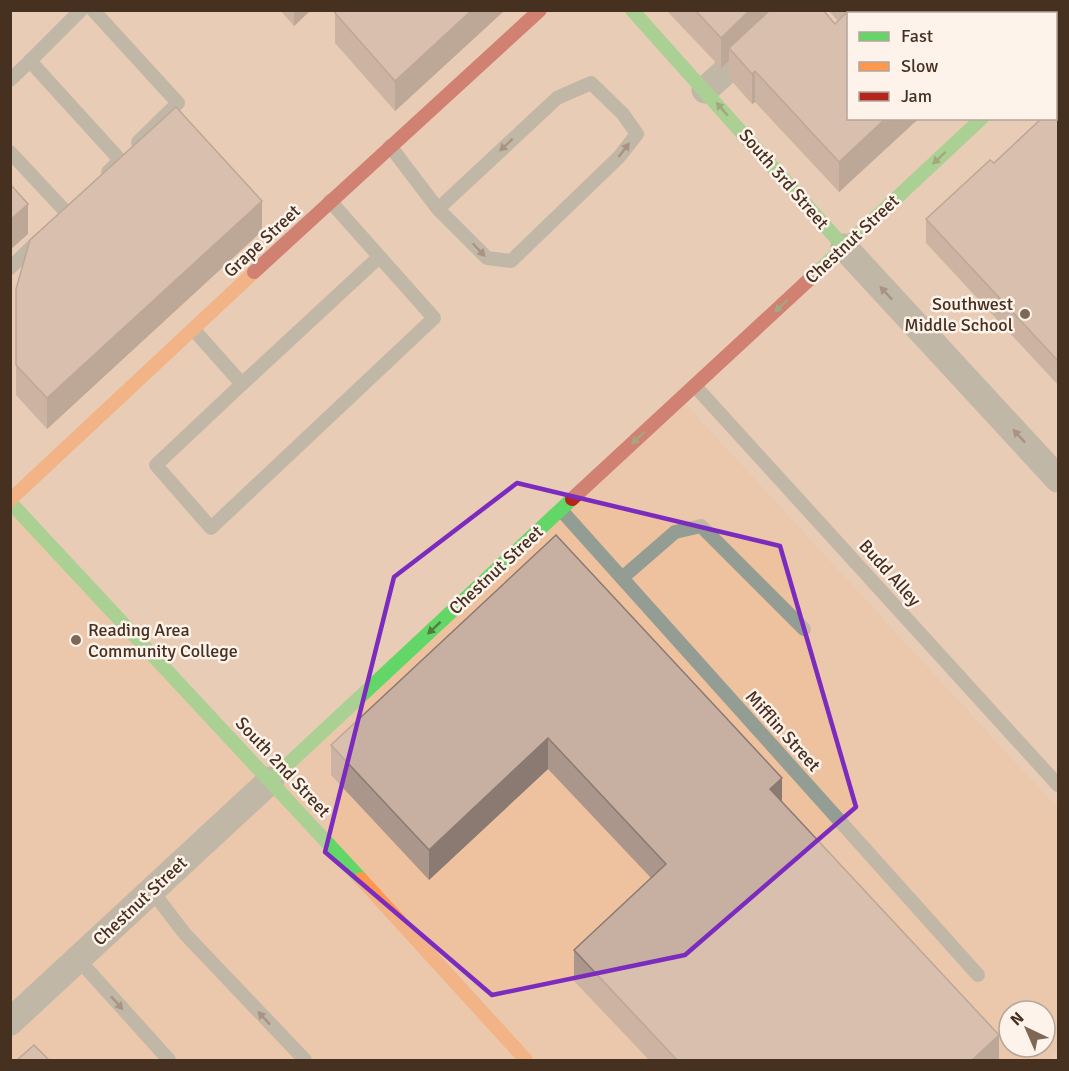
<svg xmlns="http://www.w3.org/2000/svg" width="1069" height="1071" viewBox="0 0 1069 1071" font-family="Signika,sans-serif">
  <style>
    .built { fill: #efc29f; fill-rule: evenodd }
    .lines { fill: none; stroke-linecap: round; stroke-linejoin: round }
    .lane { stroke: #939d93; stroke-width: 14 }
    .street { stroke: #939d93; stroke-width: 27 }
    .fast { stroke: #63d668; stroke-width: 14 }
    .slow { stroke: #ff974d; stroke-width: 14 }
    .jam { stroke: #b3261e; stroke-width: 14 }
    .wall { fill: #ab968b }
    .shaded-wall { fill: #8b7a71 }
    .building { fill: #c7afa2; stroke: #8b7a71; stroke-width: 1.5 }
    .oneway { fill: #537b41 }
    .oneway2 { fill: #5d5143 }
    .marked { fill: none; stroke: #7b2cbf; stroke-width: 4.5; stroke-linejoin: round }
    .poi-dot { fill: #7f6755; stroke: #fef3eb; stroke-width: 2 }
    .labels { text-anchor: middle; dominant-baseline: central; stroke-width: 5; stroke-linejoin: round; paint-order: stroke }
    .street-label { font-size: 18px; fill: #463121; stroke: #fef3eb }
    .poi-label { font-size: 18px; fill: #463121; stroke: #fef3eb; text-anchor: end }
  </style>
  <rect width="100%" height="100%" fill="#e8ccb6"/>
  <path class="built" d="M681,399L1058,809V1050L1047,1060H11L10,500L271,780ZM1009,1011H1045V1047H1009Z"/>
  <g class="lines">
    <g class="lane">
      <path d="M81,10L30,61L120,160L108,172"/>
      <path d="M93,10L178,103L138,142"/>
      <path d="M10,80L30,61"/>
      <path d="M390,146L438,209L487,258L511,261L619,157L637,134L623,114L591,83L557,98L438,209"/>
      <path d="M10,152L66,212"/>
      <path d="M10,268L39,240"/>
      <path d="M194,330L242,384L156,465L211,528L434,318L330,201"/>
      <path d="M242,384L379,257"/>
      <path d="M695,386L1058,785"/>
      <path d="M561,510L978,975"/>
      <path d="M622,578L675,532L701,526L804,629"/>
      <path d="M152,891L185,934L305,1060"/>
      <path d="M78,959L169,1060"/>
    </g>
    <g class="street">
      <path d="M705,90L793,10"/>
      <path d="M844,247L1058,479"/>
      <path d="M10,1022L271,780"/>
    </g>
    <g class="fast">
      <path d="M632,10L844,247"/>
      <path d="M813,276L982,118"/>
      <path d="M10,502L361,879"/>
      <path d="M271,780L572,499"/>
    </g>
    <g class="slow">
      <path d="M1056,50L1058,48"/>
      <path d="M10,500L254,272"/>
      <path d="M361,879L526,1060"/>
    </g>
    <g class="jam">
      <path d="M254,272L540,10"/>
      <path d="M572,499L813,276"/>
    </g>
  </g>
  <g class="wall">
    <path d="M280,10H311L294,26Z"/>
    <path d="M337,10H505L395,111L335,43V13Z"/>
    <path d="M666,10H823L835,24L838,21L828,10H1037L839,192L755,102L752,104L729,78V61L721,68Z"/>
    <path d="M1059,103V386L926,243V219L994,163Z"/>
    <path d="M262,231L47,429L16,395V289Z"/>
    <path d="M556,535L782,802L999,1060H649L574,981V950L651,878L548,769L429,880L331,775V745Z"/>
  </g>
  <g class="shaded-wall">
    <path d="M294,10H311L294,26Z"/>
    <path d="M472,10H505L395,111V81Z"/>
    <path d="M750,10H781L729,48V61L721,68V38Z"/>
    <path d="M1004,10H1037L1034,14H1001Z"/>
    <path d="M755,71V102L752,104V74Z"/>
    <path d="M886,118H919L839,192V162Z"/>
    <path d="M262,201V231L47,429V398Z"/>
    <path d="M28,204V234L10,250V220Z"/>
    <path d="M548,738V769L429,880V850Z"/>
    <path d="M782,778V809L770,789Z"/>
    <path d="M999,1035V1060H972Z"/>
  </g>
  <g class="building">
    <path d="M337,10H472L395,81L335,13Z"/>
    <path d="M695,10H750L721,38Z"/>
    <path d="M770,10H823L835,24L849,10H1004L1001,14H849V118H886L839,162L755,71L752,74L729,48Z"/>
    <path d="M1059,103V362L926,219L990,160L994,163L1042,118H1056V106Z"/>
    <path d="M176,107L262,201L47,398L16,365V289L30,240Z"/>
    <path d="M10,184L28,204L10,220Z"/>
    <path d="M556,535L782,778L770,789L999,1035L972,1060H677L574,950L666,864L548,738L429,850L331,745Z"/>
    <path d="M34,1045L49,1060H17Z"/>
  </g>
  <defs><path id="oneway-solid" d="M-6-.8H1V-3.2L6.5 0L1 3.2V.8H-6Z" transform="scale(1.5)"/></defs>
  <g class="oneway">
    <use href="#oneway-solid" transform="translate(722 109) rotate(-131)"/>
    <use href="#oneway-solid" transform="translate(939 158) rotate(137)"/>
    <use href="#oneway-solid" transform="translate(781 306) rotate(137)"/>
    <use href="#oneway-solid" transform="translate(638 438) rotate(137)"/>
    <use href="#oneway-solid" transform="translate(434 628) rotate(137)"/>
  </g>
  <g class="oneway2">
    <use href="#oneway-solid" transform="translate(506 145) rotate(137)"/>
    <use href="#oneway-solid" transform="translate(624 150) rotate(-52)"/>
    <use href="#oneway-solid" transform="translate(479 250) rotate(46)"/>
    <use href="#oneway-solid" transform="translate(886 293) rotate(-133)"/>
    <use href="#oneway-solid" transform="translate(1019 436) rotate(-133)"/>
    <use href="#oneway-solid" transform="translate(117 1003) rotate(48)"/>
    <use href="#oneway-solid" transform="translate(264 1018) rotate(-133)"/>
  </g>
  <path d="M0 0H1069V1071H0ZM517,483L780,546L856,807L685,955L492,995L325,852L394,577Z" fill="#e8ccb6" fill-opacity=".55" fill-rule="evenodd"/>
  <path class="marked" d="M517,483L780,546L856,807L685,955L492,995L325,852L394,577Z"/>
  <g class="poi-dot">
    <circle cx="1025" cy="314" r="6"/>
    <circle cx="76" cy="640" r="6"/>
  </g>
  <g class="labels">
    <g class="street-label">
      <text transform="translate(784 179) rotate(49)">South 3rd Street</text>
      <text transform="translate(852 239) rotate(-43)">Chestnut Street</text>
      <text transform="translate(262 241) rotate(-43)">Grape Street</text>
      <text transform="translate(496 570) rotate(-43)">Chestnut Street</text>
      <text transform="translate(890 573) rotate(48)">Budd Alley</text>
      <text transform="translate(783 731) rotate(48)">Mifflin Street</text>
      <text transform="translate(283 767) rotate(47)">South 2nd Street</text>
      <text transform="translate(140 901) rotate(-43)">Chestnut Street</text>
    </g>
    <g class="poi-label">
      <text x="1013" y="304">Southwest<tspan x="1013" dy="21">Middle School</tspan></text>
      <text x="88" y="630" text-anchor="start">Reading Area<tspan x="88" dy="21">Community College</tspan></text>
    </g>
  </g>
  <rect width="1069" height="1071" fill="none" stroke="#463121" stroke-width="24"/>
  <rect x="847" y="12" width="210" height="108" fill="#fef3eb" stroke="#b4a59a" stroke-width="1.5"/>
  <rect x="859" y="32" width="30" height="9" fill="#63d668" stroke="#b4a59a" stroke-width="1.5"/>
  <text x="901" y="42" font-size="18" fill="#463121">Fast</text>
  <rect x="859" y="62" width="30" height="9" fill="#ff974d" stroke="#b4a59a" stroke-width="1.5"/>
  <text x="901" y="72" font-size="18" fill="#463121">Slow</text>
  <rect x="859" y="92" width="30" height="9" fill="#b3261e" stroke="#b4a59a" stroke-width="1.5"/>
  <text x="901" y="102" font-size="18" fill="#463121">Jam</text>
  <g transform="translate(1027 1029) rotate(316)"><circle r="28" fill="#fef3eb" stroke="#b4a59a" stroke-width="1.5"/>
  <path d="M0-4.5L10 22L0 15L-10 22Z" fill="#7f6755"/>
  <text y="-9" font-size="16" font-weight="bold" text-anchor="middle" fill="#463121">N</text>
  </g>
</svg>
